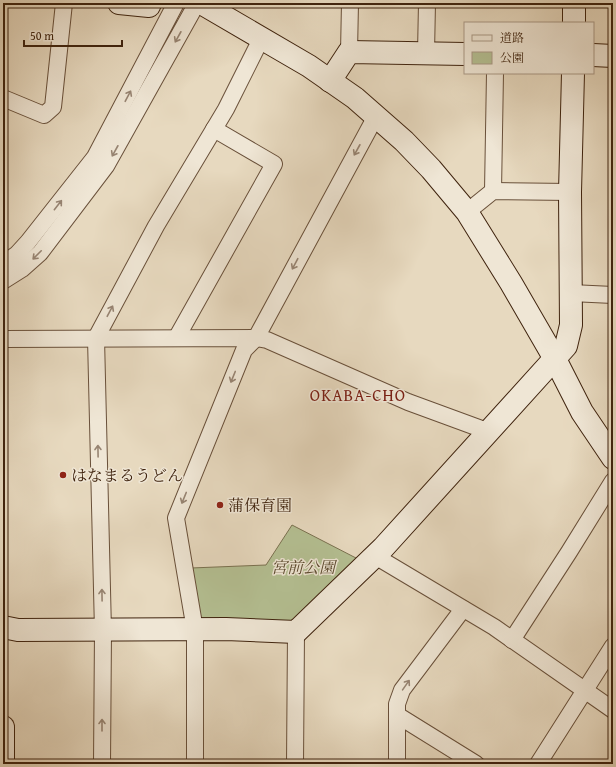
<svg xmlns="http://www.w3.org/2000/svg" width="616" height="767" viewBox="0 0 616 767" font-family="'Gentium Book Plus','Noto Serif JP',serif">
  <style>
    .green { fill: #b4bf92; stroke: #7a7150 }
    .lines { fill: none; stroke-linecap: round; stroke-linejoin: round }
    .stream { stroke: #777c77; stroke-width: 4 }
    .street-casing { stroke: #69503a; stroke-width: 18 }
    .secondary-casing { stroke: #3f230e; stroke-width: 24 }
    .street { stroke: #efe6d5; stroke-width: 16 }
    .secondary { stroke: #efe6d5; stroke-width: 22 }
    .oneway { stroke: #978472 }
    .poi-dot { fill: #8f2418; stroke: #efe6d5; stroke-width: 1.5 }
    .labels { text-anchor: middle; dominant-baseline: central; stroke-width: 3; stroke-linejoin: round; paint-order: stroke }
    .poi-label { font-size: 16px; fill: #3f230e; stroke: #efe6d5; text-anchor: start }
    .park-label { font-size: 16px; font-style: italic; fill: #5c4a2f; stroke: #efe6d5 }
    .neighbourhood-label { font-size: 17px; letter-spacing: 1px; fill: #7a1f14; stroke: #efe6d5 }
  </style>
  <rect width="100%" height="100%" fill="#e7d9bf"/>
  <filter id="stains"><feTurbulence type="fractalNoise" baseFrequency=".005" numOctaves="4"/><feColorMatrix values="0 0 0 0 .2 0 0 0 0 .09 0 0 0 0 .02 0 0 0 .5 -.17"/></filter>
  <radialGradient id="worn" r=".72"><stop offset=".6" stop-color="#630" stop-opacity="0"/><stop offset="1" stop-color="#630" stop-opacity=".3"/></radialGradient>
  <path class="green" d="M292,525L356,558L292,623L202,622L191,568L266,565Z"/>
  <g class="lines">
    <path class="stream" d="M158,54L176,22"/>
    <defs>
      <g id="street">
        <path d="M349,52L350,3"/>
        <path d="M426,53L427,3"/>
        <path d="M3,98L44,115L53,107L64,3"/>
        <path d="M493,191L495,73"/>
        <path d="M467,212L493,191L570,192"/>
        <path d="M3,264L17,254L28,242L95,157L176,3"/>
        <path d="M3,281L22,269L40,253L106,166L197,3"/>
        <path d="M571,293L613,295"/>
        <path d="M177,337L274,164L214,129"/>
        <path d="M3,339L256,338L267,340L408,402L487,431"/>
        <path d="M375,556L494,627L613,710"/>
        <path d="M512,640L569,552L613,481"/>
        <path d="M397,715L476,764"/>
        <path d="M102,764L103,631L96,338L156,226L226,109L262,37"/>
        <path d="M195,764V630L176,518L244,350L256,338L376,116"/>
        <path d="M295,764L296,632"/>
        <path d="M397,764V704L402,690L463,609"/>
        <path d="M538,764L613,646"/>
      </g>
      <g id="secondary">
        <path d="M119,3L149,6L150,3"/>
        <path d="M201,3L309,66L355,98L404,141L431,169L467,212L511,283L555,359L582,412L613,458"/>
        <path d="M574,23V3"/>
        <path d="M593,55L613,56"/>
        <path d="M330,81L349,52L465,54"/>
        <path d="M3,627L18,630L226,629L296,632L383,548L566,346L571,325L570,192L573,73"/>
        <path d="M3,727V760"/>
      </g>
    </defs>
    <use href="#street" class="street-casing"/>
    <use href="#secondary" class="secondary-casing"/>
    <use href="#street" class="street"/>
    <use href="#secondary" class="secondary"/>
  </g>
  <defs><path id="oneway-shaft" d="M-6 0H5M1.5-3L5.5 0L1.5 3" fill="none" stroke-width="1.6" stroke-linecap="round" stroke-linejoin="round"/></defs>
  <g class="oneway">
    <use href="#oneway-shaft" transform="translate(178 37) rotate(119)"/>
    <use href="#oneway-shaft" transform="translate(128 96) rotate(-62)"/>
    <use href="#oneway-shaft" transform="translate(357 150) rotate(119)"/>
    <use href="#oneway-shaft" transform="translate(115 151) rotate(119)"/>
    <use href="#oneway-shaft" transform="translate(58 205) rotate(-52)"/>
    <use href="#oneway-shaft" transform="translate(37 255) rotate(135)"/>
    <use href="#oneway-shaft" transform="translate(295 264) rotate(118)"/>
    <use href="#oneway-shaft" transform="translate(110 311) rotate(-62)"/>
    <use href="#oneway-shaft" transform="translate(233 377) rotate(112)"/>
    <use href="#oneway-shaft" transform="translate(98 451) rotate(-91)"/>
    <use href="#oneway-shaft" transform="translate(184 498) rotate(112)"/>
    <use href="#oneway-shaft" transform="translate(102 595) rotate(-91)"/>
    <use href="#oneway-shaft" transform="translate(406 685) rotate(-55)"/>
    <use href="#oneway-shaft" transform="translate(102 725) rotate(-90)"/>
  </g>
  <g class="poi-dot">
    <circle cx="63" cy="475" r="4"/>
    <circle cx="220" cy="505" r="4"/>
  </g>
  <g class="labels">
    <g class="poi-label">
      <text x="71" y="475">はなまるうどん</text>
      <text x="228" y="505">蒲保育園</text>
    </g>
    <g class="park-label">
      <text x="303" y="567">宮前公園</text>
    </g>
    <g class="neighbourhood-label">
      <text x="358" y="394">OKABA-CHO</text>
    </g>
  </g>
  <rect width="616" height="767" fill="none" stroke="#e7d9bf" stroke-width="16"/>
  <rect x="4" y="4" width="608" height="759" fill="none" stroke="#3f230e" stroke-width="2"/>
  <rect x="8" y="8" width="600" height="751" fill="none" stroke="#3f230e"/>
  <rect x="464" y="22" width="130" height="52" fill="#efe6d5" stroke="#a99885"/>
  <rect x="472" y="35" width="20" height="6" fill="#efe6d5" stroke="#a99885"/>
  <text x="500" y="42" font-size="12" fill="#3f230e">道路</text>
  <rect x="472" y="52" width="20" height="12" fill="#b4bf92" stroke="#a99885"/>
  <text x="500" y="62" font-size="12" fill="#3f230e">公園</text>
  <path d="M24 40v6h98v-6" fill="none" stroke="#3f230e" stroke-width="2"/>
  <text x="30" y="40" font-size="12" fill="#3f230e" stroke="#efe6d5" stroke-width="3" paint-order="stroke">50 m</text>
  <rect width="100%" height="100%" filter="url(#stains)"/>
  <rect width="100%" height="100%" fill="url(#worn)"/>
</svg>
